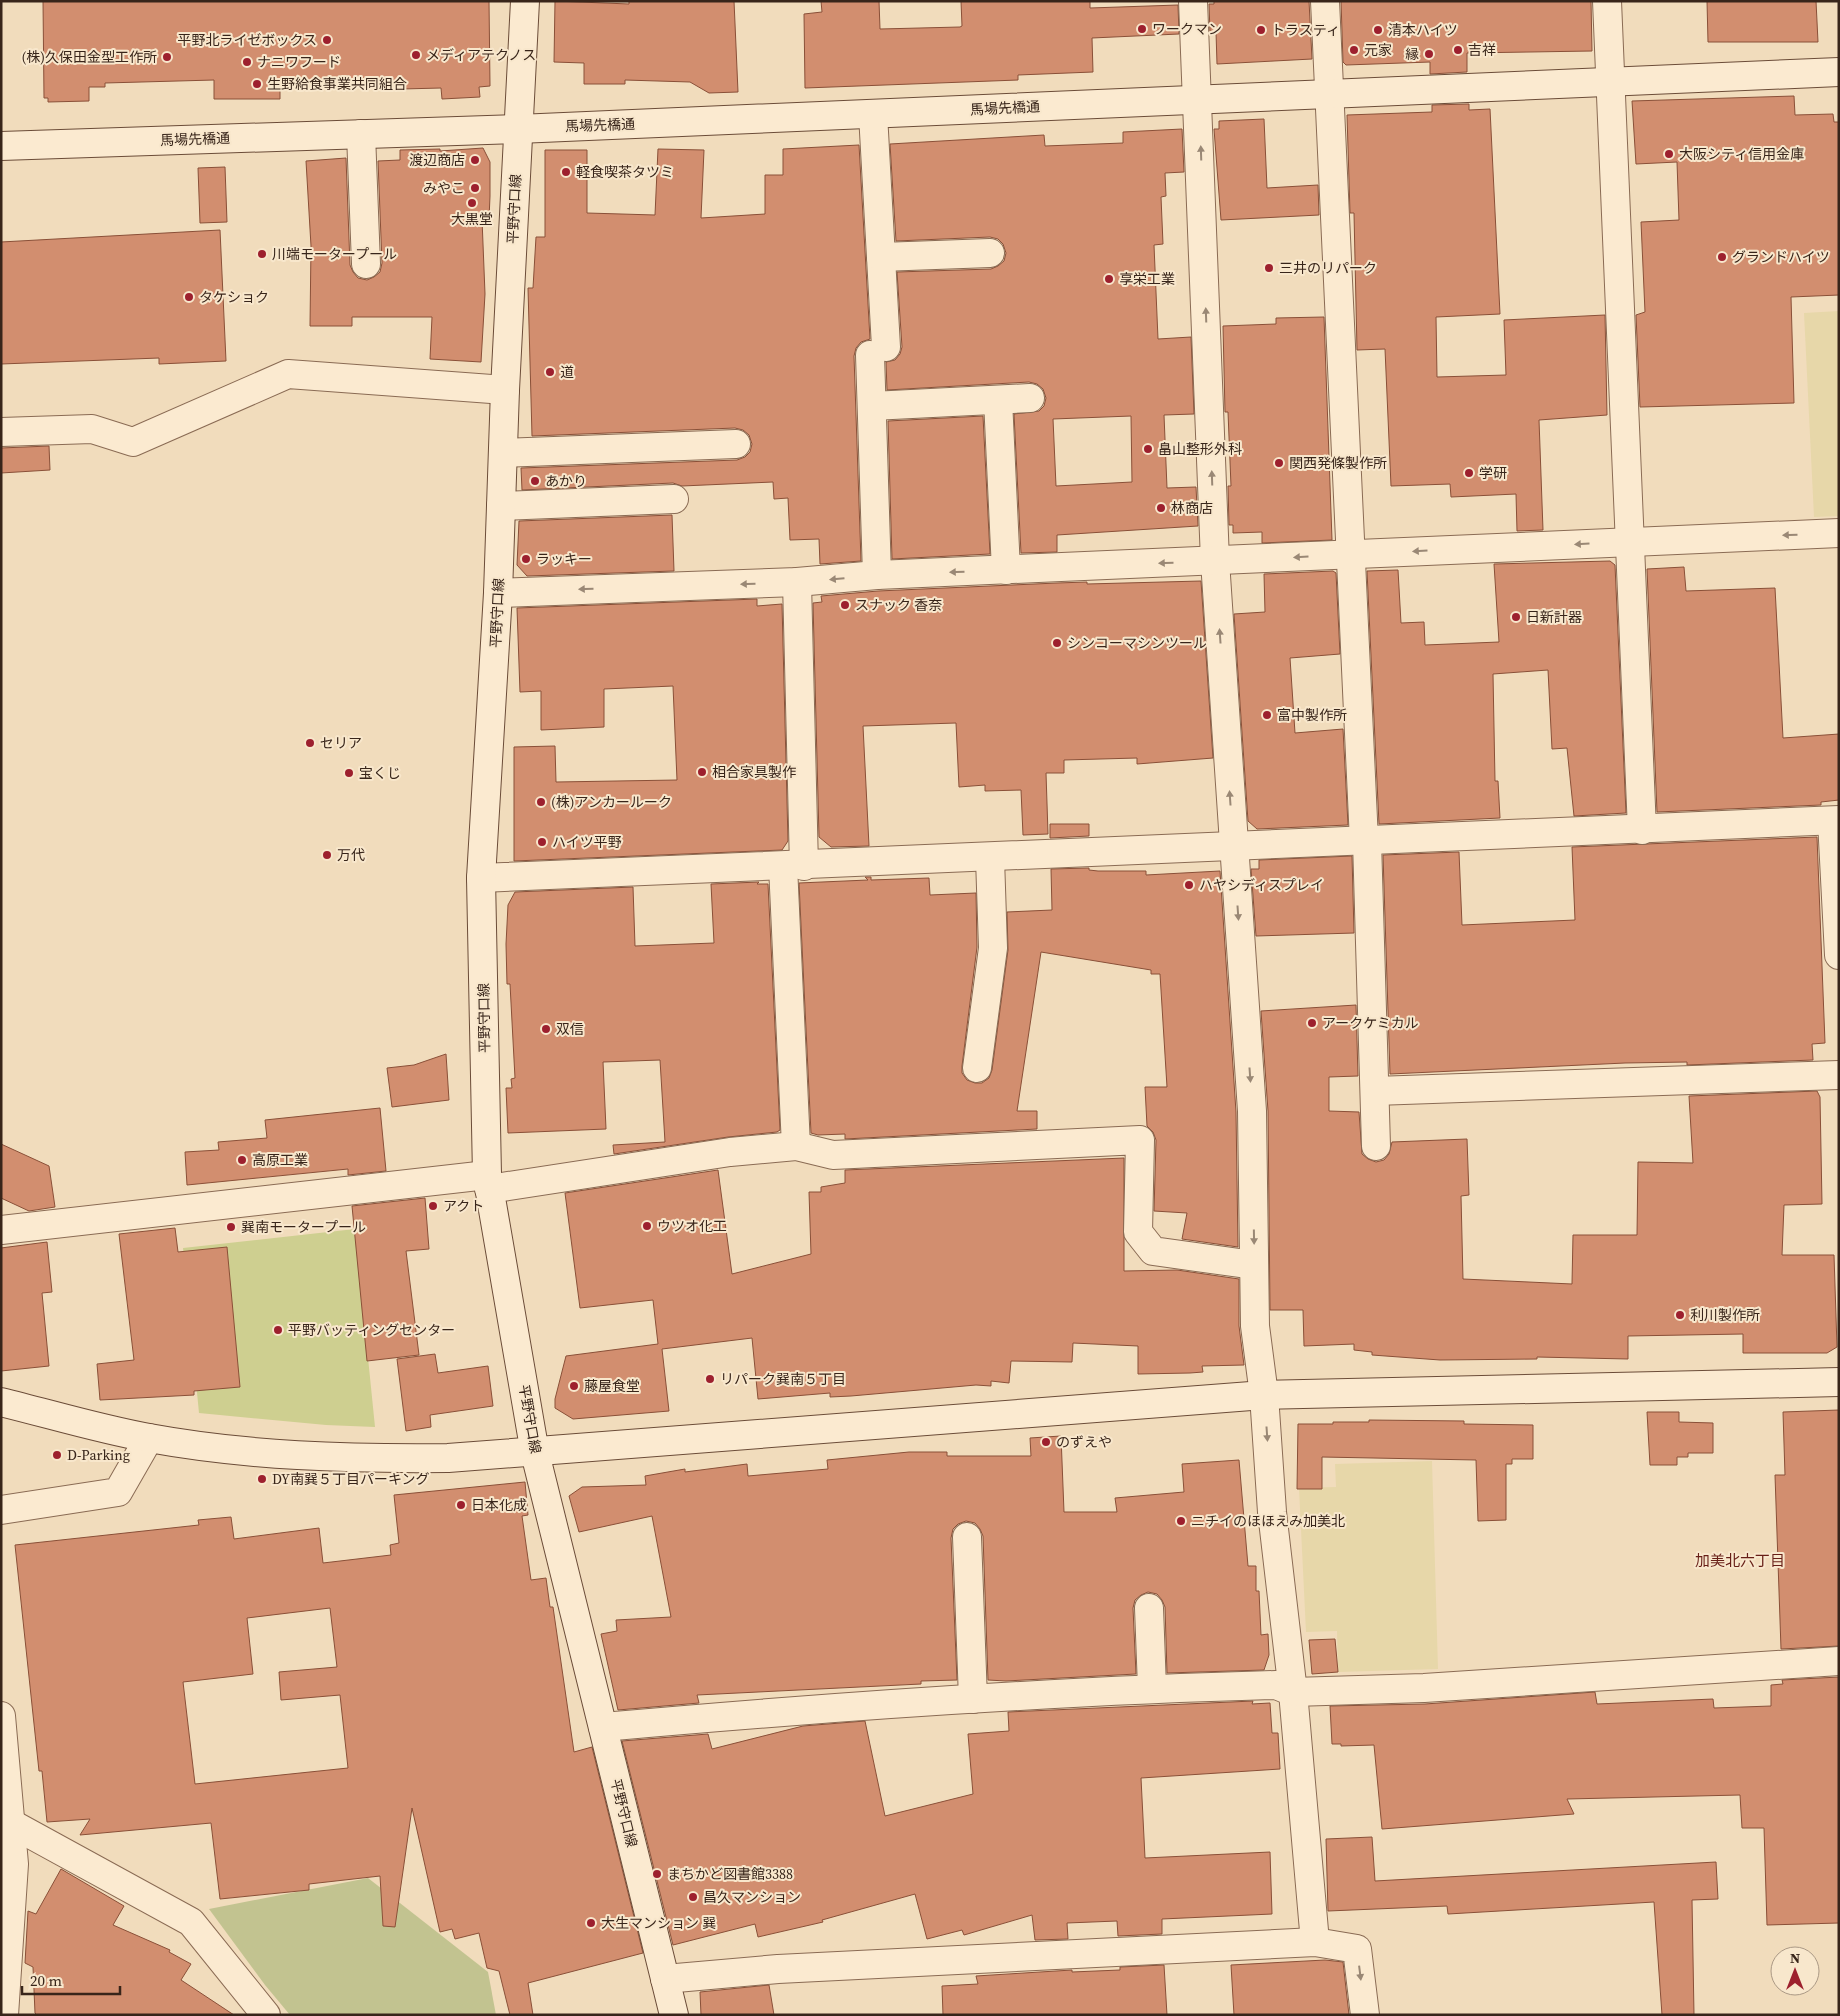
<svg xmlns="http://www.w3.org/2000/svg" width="1840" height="2016" viewBox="0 0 1840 2016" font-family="'Source Serif 4','Noto Sans JP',serif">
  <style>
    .farmland { fill: #e7d7a9 }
    .green { fill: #cecf90 }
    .cemetery { fill: #c2c390 }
    .building { fill: #d28e6f; stroke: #8a5038; fill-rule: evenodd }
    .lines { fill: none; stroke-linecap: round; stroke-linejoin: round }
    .street-casing { stroke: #8a6b54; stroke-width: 30 }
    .secondary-casing { stroke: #6b4c38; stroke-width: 30 }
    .street { stroke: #fbead0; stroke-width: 28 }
    .secondary { stroke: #fbead0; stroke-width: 28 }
    .oneway { fill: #9a8875 }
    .poi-dot { fill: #9d202e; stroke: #f8e7cc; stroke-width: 2 }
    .labels { text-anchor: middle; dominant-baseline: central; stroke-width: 4; stroke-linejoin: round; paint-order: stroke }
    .poi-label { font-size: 14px; fill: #38251a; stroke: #f8e7cc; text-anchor: start }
    .street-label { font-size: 14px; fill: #38251a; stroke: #f8e7cc }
    .neighbourhood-label { font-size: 15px; fill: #671f17; stroke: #f8e7cc }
  </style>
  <rect width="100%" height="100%" fill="#f1dcbc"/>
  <g class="farmland">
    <path d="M1839,311V516L1814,517L1804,313Z"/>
    <path d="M1432,1461L1438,1669L1338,1672L1337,1631L1306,1632L1299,1488L1336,1487L1335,1464Z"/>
  </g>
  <path class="green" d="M355,1229L375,1427L326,1425L199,1413L183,1248Z"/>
  <path class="cemetery" d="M368,1878L488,1972L496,2015H290L265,1985L209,1909Z"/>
  <g class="building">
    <path d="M43,1H489L490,86L479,87L480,97L442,99L441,88L402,89V81L370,82V78L280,82V99H214V80L105,83V87H89V101L48,102V98H44Z"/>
    <path d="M555,1L629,4V1H734L738,92L709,93L690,82L625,80V84H584V63L554,62Z"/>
    <path d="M821,1H879L880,29L960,27L962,26L961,1H1090V8L1178,5L1179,34L1092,38L1093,72L1018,75V80L805,88L804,14L822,12Z"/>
    <path d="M1214,1H1309L1312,59L1217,64L1216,32L1210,33L1209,4H1214Z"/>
    <path d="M1341,1H1591L1592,51L1467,53V72L1430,74V62L1346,65L1343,62Z"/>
    <path d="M1707,1H1816L1818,42H1708Z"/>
    <path d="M1794,96L1795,115L1833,114L1834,122H1839V295L1791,297L1794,403L1640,407L1636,315L1645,312L1641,222L1679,220L1677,162L1636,164L1632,101Z"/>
    <path d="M1469,104V110L1490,109L1500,314L1436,317L1437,377L1506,375L1504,320L1605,315L1607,415L1539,420L1543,530L1517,531L1516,494L1451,497L1450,484L1391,486L1385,349L1357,350L1354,213H1350L1347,115L1432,112V105Z"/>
    <path d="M1264,119L1267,188L1318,185L1319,215L1221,220L1214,129H1219V121Z"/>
    <path d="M1182,129L1184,172L1165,173L1166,196L1161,197L1163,244L1154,245L1158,339L1191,337L1194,414L1164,415L1167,488L1196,487L1198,526L1057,535V552L1021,553L1014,414L1039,411L1044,406L1046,398L1043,389L1037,384L1029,382L887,390L886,362L895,360L900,354L902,347L897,272L991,269L998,266L1004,261L1006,253L1003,244L998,239L990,237L896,241L890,144L1044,135L1045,146L1123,143V132ZM1131,416L1132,482L1056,486L1053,419Z"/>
    <path d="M859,145L870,339L861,342L856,348L854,356L861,561L820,564L819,539L790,540L788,498L774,499L773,482L682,486L673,483L522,490L521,468L737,460L745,457L750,452L752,444L749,435L743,430L735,428L532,436L528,288H533L536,237H545V150H587V213L655,215L658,149L704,150L701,218L765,214V175H783V149Z"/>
    <path d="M483,148L490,162V196L489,219H482L485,294L481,362L430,359L432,317H352V326H310L311,246L306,161L346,158L350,265L353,272L358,278L367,280L374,277L380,272L382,263L378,161L400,160V150L440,149V151Z"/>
    <path d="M225,167L227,222L200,223L198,168Z"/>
    <path d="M220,230L226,361L159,364V358L1,364V242Z"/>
    <path d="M1324,317L1332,540L1262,543V532L1233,533V525H1229L1228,486H1231L1228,412H1225L1223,326L1276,324V318Z"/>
    <path d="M983,416L990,554L892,559L888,421Z"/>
    <path d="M49,446L50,470L1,473V448Z"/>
    <path d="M672,515L674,571L527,576L517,565L519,521Z"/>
    <path d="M1610,561L1615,565L1626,813L1574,816L1567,748L1552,749L1548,670L1493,674L1495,781H1498L1500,818L1379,824L1367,571L1398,570L1401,623L1424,622L1425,645L1499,642L1494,564Z"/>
    <path d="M1684,567L1686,591L1775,588L1783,738L1839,734V800L1821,802V805L1657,812L1647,569Z"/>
    <path d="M1333,571L1336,573L1340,654L1290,658L1295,733L1343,729L1348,825L1257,829L1248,821L1234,614L1265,612L1264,574Z"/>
    <path d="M1201,581L1213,758L1137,764V758L1064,760V773H1046L1048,834L1023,835L1021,790L985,791V785L959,787L956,723L863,726L869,846L831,847L819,837L813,603L822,602L821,596L878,591L1057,583L1087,582V584Z"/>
    <path d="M757,599V606L782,604L788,841L782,850L514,861V747L555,746L556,782L677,780L673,686L604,689V727L541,730V691L520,692L517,608Z"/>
    <path d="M1050,824H1089V836L1050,838Z"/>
    <path d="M1817,837L1825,1043L1812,1044L1813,1060L1687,1065V1062L1625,1063L1390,1074L1383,855L1459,852L1462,925L1575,920L1572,847Z"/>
    <path d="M1352,856L1354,933L1256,936L1251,869H1259V860Z"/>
    <path d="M1089,868V870L1098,871H1146V875L1220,871L1236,1112L1238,1247L1182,1239L1187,1213L1154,1211L1156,1140L1153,1132L1147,1126L1145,1087H1167L1160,974H1151V970L1041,952L1017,1111H1037V1129L845,1139V1134L818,1135L811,1133L799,883L868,880L865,877H871V880L929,878L930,895L976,893L977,947L962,1066V1073L967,1080L975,1083H982L989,1078L992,1070L1008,950L1007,912L1052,910L1051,869Z"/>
    <path d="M759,882L757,884H768L780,1130L777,1132L728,1137L614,1154L613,1145L665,1142L660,1060L603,1062L606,1129L508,1133L506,1088H512L511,1079L515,1078L510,984H507L506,944L508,905L515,892L633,887L635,946L714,943L711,884Z"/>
    <path d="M1356,1005L1358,1076L1329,1077V1111L1359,1112L1362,1154L1368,1159L1376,1162L1384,1160L1389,1154L1392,1142L1467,1139L1469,1195L1461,1196L1463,1279L1572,1284L1573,1235H1637L1638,1162L1693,1163L1689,1096L1817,1091L1820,1097L1822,1204L1784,1205L1782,1255H1834L1837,1347L1827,1353H1743V1334L1628,1336V1359L1537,1357V1359L1440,1360L1372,1355V1352L1354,1350V1344L1304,1346L1303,1310H1270L1268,1111L1261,1011Z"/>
    <path d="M446,1054L449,1100L392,1107L387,1068L414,1065Z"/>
    <path d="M380,1108L386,1171L348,1175V1169L187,1185L185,1152L219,1150L218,1142L267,1138L265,1120Z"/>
    <path d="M1,1144L49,1166L55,1207L29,1211L1,1198Z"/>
    <path d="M1124,1158V1271L1177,1270L1239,1279V1326L1244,1365L1202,1366L1203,1372L1190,1373L1138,1374V1346L1073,1343L1072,1362L1011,1361L1009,1383L991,1381V1386L976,1385L851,1396L830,1397V1393L758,1399L752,1338L662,1349L669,1411L573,1419L555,1408V1399L566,1356L658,1344L653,1300L580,1308L565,1193L718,1170L732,1274L811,1254L809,1192H821V1187L845,1183V1170Z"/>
    <path d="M425,1198L429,1249L406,1251L419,1355L367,1361L352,1206Z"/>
    <path d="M175,1228L178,1252L227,1247L240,1387L194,1391V1395L100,1400L97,1364L134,1360L119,1234Z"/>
    <path d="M47,1242L52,1292L42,1293L49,1366L1,1371V1248Z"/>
    <path d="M435,1354L438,1373L488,1366L493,1406L430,1415L431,1427L406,1431L397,1359Z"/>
    <path d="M1839,1410V1646L1781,1649L1775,1475H1785L1783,1412Z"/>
    <path d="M1647,1412H1679V1422L1713,1423V1453H1688V1457H1677V1465H1650Z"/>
    <path d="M1369,1420L1464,1421V1424L1533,1425V1459H1512V1464H1506V1520L1478,1521L1476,1460L1322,1457V1489H1297L1298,1424H1333V1422H1369Z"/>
    <path d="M1061,1436L1064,1512H1117L1115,1498L1184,1492L1182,1464L1239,1460L1248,1566H1256V1591H1259L1261,1635L1268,1634L1269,1655L1264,1670L1167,1673L1165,1607L1162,1600L1157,1594L1148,1592L1141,1595L1135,1600L1133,1608L1136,1674L1006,1681L988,1680L983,1536L980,1529L975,1523L966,1521L958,1524L953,1529L951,1538L957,1680L921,1681V1684L697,1695L699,1703L618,1710L601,1634L617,1631L616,1620L671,1617L652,1516L579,1532L569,1496L582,1487L646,1485L645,1476L685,1469V1472L747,1464L748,1476L828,1469L827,1460L909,1452H947V1456H1031L1030,1438Z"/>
    <path d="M525,1482L528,1515L522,1516L531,1580L546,1578L550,1607H553L574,1752L592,1747L643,1953L528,1983L533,2015H510L499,1971L487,1968L479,1933L455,1939L452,1929L440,1932L412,1808L395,1927L383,1926L380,1876L309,1884V1890L220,1899L211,1823L80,1835L90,1819L47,1822L42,1771H39L15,1545L199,1525L198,1520L231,1517L234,1539L319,1528L323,1563L391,1555L390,1545L399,1543L394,1495ZM330,1608L337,1667L279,1672L281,1700L340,1695L348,1768L195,1784L183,1682L253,1674L247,1618Z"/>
    <path d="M1335,1639L1338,1672L1312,1674L1309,1640Z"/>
    <path d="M1839,1677V1923L1767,1925L1764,1828H1742L1740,1795L1567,1799L1574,1814L1382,1829L1374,1745L1341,1746V1744H1332L1330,1706L1425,1704L1595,1692L1597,1704L1713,1699L1714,1708L1771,1706V1685L1783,1684L1782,1680Z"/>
    <path d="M1253,1701L1252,1704L1270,1703L1272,1733H1278L1280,1769L1141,1778L1145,1858L1270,1852L1272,1914L1162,1919V1934L1118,1936L1117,1921L1067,1923L1068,1939L1035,1940L1032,1915L964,1935L962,1930L927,1939L915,1894L822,1920L823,1922L758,1937L755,1924L673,1945L622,1741L708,1734L712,1749L803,1726L865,1721L885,1816L973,1794L968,1734L1009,1731L1008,1712Z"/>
    <path d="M1372,1837L1375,1881L1716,1862L1718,1899L1692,1900L1694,2015H1662L1654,1902L1448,1914L1447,1906L1328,1911L1326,1839Z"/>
    <path d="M61,1869L124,1906L113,1925L170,1950L169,1952L191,1964L181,1980L234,2015H37L35,2013L33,1967L25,1963L28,1911L36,1914Z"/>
    <path d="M1325,1960L1343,1962L1349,2015H1234L1231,1965Z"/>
    <path d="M1164,1965L1167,2015H943L942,1986L978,1984L976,1976L1072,1970V1972L1120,1970V1967Z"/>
    <path d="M769,1985L774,2015H701L700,1992Z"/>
  </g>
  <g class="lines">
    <defs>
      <g id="street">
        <path d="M1193,1L1215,561L1252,1111L1255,1326L1264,1395L1272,1512L1293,1692L1315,1942"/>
        <path d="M1325,1L1364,841"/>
        <path d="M1607,1L1642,830"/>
        <path d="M873,114L886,347"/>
        <path d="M361,134L366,264"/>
        <path d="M881,257L990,253"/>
        <path d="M870,355L877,575"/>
        <path d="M998,400L1006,570"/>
        <path d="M872,406L1030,398"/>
        <path d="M1,432L92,429L133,442L288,374L505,390"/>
        <path d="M503,453L736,444"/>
        <path d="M501,506L674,499"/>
        <path d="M797,582L804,866"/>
        <path d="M498,593L797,582L877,575L1839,533"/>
        <path d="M1832,821L1839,955"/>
        <path d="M1367,841L1376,1146"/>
        <path d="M783,866L796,1146"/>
        <path d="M481,878L1839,820"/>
        <path d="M977,1068L993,948L990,858"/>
        <path d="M1375,1091L1839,1075"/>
        <path d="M489,1189L730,1152L796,1146L833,1155L1140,1140L1138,1232L1153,1251L1254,1265"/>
        <path d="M1,1230L487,1175"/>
        <path d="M1,1510L118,1492L149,1438"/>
        <path d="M967,1537L973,1699"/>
        <path d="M1149,1608L1152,1688"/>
        <path d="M1,1716L14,1864L4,2015"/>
        <path d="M603,1727C827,1707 1051,1691 1276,1685L1293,1692L1424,1688L1839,1661"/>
        <path d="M1,1818L191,1922L266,2015"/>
        <path d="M665,1979L778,1969L1315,1942L1357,1949L1365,2015"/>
      </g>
      <g id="secondary">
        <path d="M525,1L505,390L498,593L481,878L487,1175L535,1453L674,2015"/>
        <path d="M1,146L518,129L1839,72"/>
        <path d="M1,1402C50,1414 99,1429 149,1438C247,1456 348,1459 448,1458L1264,1395L1839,1382"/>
      </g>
    </defs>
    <use href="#street" class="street-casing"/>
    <use href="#secondary" class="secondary-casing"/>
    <use href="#street" class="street"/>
    <use href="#secondary" class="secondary"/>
  </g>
  <defs><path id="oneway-solid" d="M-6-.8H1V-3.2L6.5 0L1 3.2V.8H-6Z" transform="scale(1.25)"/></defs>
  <g class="oneway">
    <use href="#oneway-solid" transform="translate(1201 153) rotate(-92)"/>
    <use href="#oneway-solid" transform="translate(1206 315) rotate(-92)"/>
    <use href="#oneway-solid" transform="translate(1212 478) rotate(-92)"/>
    <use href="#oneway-solid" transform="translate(1790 535) rotate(178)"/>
    <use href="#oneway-solid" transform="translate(1582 544) rotate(177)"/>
    <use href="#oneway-solid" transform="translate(1420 551) rotate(177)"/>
    <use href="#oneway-solid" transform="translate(1301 557) rotate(177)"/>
    <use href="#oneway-solid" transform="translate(1166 563) rotate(178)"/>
    <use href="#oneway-solid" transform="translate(957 572) rotate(178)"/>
    <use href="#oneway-solid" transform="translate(837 579) rotate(175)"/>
    <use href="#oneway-solid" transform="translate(748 584) rotate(178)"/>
    <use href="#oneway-solid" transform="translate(586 589) rotate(178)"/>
    <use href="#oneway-solid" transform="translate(1220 636) rotate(-94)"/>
    <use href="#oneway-solid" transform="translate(1230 798) rotate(-94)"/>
    <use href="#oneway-solid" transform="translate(1238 913) rotate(86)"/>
    <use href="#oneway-solid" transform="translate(1250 1075) rotate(86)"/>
    <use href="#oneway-solid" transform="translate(1254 1237) rotate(89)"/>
    <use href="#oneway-solid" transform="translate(1267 1434) rotate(86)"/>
    <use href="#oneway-solid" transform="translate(1360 1973) rotate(83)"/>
  </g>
  <g class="poi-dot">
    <circle cx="1142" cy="29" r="5"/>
    <circle cx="1261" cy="30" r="5"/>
    <circle cx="1378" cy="30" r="5"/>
    <circle cx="327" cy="40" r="5"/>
    <circle cx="1354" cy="50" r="5"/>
    <circle cx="1458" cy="50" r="5"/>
    <circle cx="1429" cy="54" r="5"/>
    <circle cx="416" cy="55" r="5"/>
    <circle cx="167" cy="57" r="5"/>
    <circle cx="247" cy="62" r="5"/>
    <circle cx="257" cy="84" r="5"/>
    <circle cx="1669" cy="154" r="5"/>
    <circle cx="475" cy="160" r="5"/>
    <circle cx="566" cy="172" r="5"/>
    <circle cx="475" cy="188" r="5"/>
    <circle cx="472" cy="203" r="5"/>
    <circle cx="262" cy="254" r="5"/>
    <circle cx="1722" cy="257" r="5"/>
    <circle cx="1269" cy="268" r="5"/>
    <circle cx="1109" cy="279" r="5"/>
    <circle cx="189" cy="297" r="5"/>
    <circle cx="550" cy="372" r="5"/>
    <circle cx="1148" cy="449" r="5"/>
    <circle cx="1279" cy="463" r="5"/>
    <circle cx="1469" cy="473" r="5"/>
    <circle cx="535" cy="481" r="5"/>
    <circle cx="1161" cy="508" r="5"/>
    <circle cx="526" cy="559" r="5"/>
    <circle cx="845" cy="605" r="5"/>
    <circle cx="1516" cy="617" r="5"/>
    <circle cx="1057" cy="643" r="5"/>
    <circle cx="1267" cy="715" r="5"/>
    <circle cx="310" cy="743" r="5"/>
    <circle cx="702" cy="772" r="5"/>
    <circle cx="349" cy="773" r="5"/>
    <circle cx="541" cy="802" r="5"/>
    <circle cx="542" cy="842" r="5"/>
    <circle cx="327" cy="855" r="5"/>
    <circle cx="1189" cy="885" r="5"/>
    <circle cx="1312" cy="1023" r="5"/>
    <circle cx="546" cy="1029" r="5"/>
    <circle cx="242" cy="1160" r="5"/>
    <circle cx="433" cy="1206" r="5"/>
    <circle cx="647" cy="1226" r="5"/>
    <circle cx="231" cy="1227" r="5"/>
    <circle cx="1680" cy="1315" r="5"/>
    <circle cx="278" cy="1330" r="5"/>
    <circle cx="710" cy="1379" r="5"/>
    <circle cx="574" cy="1386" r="5"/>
    <circle cx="1046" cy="1442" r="5"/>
    <circle cx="57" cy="1455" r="5"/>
    <circle cx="262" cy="1479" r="5"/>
    <circle cx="461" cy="1505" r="5"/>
    <circle cx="1181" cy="1521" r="5"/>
    <circle cx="657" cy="1874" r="5"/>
    <circle cx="693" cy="1897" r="5"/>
    <circle cx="591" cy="1923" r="5"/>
  </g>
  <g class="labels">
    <g class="poi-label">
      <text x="1152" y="29">ワークマン</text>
      <text x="1271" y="30">トラスティ</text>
      <text x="1388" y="30">清本ハイツ</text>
      <text x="317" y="40" text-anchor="end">平野北ライゼボックス</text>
      <text x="1364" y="50">元家</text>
      <text x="1468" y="50">吉祥</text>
      <text x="1419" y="54" text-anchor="end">縁</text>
      <text x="426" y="55">メディアテクノス</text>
      <text x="157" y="57" text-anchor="end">(株)久保田金型工作所</text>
      <text x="257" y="62">ナニワフード</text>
      <text x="267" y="84">生野給食事業共同組合</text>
      <text x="1679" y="154">大阪シティ信用金庫</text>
      <text x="465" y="160" text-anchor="end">渡辺商店</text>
      <text x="576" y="172">軽食喫茶タツミ</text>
      <text x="465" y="188" text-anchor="end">みやこ</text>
      <text x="472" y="219" text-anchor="middle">大黒堂</text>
      <text x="272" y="254">川端モータープール</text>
      <text x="1732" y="257">グランドハイツ</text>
      <text x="1279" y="268">三井のリパーク</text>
      <text x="1119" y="279">享栄工業</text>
      <text x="199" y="297">タケショク</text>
      <text x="560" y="372">道</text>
      <text x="1158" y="449">畠山整形外科</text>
      <text x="1289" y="463">関西発條製作所</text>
      <text x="1479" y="473">学研</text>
      <text x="545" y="481">あかり</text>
      <text x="1171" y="508">林商店</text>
      <text x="536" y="559">ラッキー</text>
      <text x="855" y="605">スナック 香奈</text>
      <text x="1526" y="617">日新計器</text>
      <text x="1067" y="643">シンコーマシンツール</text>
      <text x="1277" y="715">富中製作所</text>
      <text x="320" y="743">セリア</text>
      <text x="712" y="772">相合家具製作</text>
      <text x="359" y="773">宝くじ</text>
      <text x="551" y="802">(株)アンカールーク</text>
      <text x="552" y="842">ハイツ平野</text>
      <text x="337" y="855">万代</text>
      <text x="1199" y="885">ハヤシディスプレイ</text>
      <text x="1322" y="1023">アークケミカル</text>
      <text x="556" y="1029">双信</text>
      <text x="252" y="1160">高原工業</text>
      <text x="443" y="1206">アクト</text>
      <text x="657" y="1226">ウツオ化工</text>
      <text x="241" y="1227">巽南モータープール</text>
      <text x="1690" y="1315">利川製作所</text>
      <text x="288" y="1330">平野バッティングセンター</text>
      <text x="720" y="1379">リパーク巽南５丁目</text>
      <text x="584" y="1386">藤屋食堂</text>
      <text x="1056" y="1442">のずえや</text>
      <text x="67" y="1455">D-Parking</text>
      <text x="272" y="1479">DY南巽５丁目パーキング</text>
      <text x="471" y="1505">日本化成</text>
      <text x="1191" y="1521">ニチイのほほえみ加美北</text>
      <text x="667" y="1874">まちかど図書館3388</text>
      <text x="703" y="1897">昌久マンション</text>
      <text x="601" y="1923">大生マンション 巽</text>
    </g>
    <g class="street-label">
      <text transform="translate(1005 108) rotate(-3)">馬場先橋通</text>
      <text transform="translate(600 125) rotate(-2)">馬場先橋通</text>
      <text transform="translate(195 139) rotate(-2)">馬場先橋通</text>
      <text transform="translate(514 209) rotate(-87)">平野守口線</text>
      <text transform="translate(497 613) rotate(-87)">平野守口線</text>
      <text transform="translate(484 1018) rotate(-91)">平野守口線</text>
      <text transform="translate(530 1419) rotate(80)">平野守口線</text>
      <text transform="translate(624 1813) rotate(76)">平野守口線</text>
    </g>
    <g class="neighbourhood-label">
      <text x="1740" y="1560">加美北六丁目</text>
    </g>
  </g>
  <rect width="1840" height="2016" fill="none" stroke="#38251a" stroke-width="5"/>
  <g transform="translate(1795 1971)"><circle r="24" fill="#f8e7cc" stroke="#ab9985"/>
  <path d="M0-4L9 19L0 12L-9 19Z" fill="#9d202e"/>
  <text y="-8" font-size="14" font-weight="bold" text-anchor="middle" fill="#38251a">N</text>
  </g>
  <path d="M22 1986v8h98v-8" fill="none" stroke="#38251a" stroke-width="2.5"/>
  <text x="30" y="1986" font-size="15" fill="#38251a" stroke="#f8e7cc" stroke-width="4" paint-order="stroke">20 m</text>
</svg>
